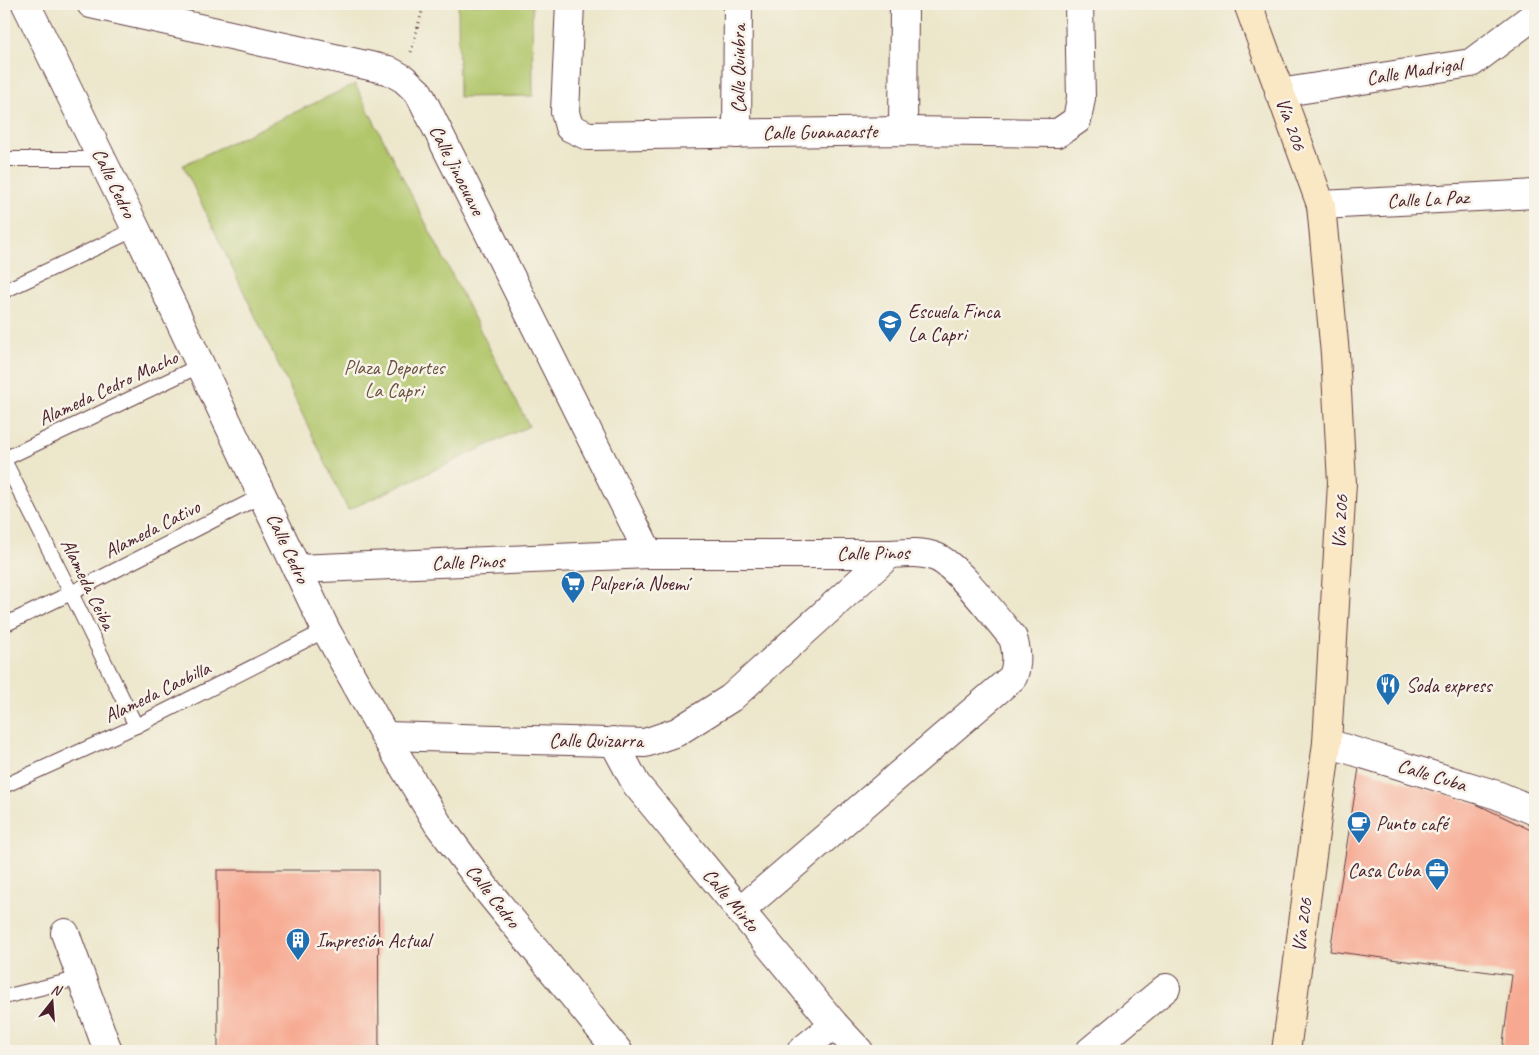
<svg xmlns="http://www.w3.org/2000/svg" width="1539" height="1055" viewBox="0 0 1539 1055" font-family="Caveat,sans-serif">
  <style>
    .green { fill: #b1c66a; stroke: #7e724a }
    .building { fill: #f7a890 }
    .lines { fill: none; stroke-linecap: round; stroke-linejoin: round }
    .service-casing { stroke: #623d43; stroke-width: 16 }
    .minor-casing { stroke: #623d43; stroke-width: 30 }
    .secondary-casing { stroke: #623d43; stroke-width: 30 }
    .path { stroke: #623d43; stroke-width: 3; stroke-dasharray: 1 4; stroke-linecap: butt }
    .service { stroke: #fff; stroke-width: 14 }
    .minor { stroke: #fff; stroke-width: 28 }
    .secondary { stroke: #fae7c3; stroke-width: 28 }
    .labels { text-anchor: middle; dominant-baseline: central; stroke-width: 5; stroke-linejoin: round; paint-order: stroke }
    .street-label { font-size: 20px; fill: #4a1f2b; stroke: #f7f3e8 }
    .poi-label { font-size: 20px; fill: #4a1f2b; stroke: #f7f3e8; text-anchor: start }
    .park-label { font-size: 20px; fill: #69513e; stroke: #f7f3e8 }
  </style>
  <rect width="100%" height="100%" fill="#f7f3e8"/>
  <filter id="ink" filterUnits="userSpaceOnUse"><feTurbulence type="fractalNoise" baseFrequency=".02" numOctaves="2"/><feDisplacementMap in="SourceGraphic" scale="10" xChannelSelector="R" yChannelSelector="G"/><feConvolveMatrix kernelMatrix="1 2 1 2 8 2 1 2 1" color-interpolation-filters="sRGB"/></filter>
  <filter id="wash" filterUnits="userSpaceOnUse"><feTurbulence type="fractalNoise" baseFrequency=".0096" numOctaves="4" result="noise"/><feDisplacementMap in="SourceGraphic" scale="20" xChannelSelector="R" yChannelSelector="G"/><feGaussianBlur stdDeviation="1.12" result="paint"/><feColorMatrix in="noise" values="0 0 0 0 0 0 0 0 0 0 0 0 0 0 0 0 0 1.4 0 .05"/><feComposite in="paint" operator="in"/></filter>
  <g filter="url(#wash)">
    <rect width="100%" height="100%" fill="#ece6ca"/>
    <g class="green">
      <path d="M458,4H532L533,96L459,97Z"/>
      <path d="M355,84L529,426L348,510L183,165Z"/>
    </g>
    <g id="blocks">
      <g class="building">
        <path d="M1359,768L1474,803L1535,832V1051H1502L1512,975L1330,951Z"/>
        <path d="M217,870H378L379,1051H218Z"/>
      </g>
    </g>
  </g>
  <g filter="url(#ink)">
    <use href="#blocks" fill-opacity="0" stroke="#623d43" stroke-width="1"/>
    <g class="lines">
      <defs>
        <g id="service">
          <path d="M4,159H103"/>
          <path d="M4,291L136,229"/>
          <path d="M4,459L201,365"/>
          <path d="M4,460L71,593L136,726"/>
          <path d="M4,625L71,593L263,495"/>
          <path d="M4,786L136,726L326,630"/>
          <path d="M4,997L81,978"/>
        </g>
        <g id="minor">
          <path d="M26,4L136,229L326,630L385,736L438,824L487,890L618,1051"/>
          <path d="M91,4L388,70L404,79L419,93L649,554"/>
          <path d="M570,4L565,112L569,127L588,136L903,131L1058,133L1077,120L1081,98L1079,4"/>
          <path d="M1279,93L1471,63L1535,15"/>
          <path d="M903,131L904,4"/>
          <path d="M737,134L738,4"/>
          <path d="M1321,205L1535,194"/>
          <path d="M297,569L649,554H890C905,553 921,551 936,557C958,566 996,618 1013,638C1017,652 1018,663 1013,677L740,911"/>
          <path d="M385,736L645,743L677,732L731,698L890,554"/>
          <path d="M613,741L636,784L834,1024L859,1051"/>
          <path d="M1327,743L1497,795L1535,811"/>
          <path d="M65,933L108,1051"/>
          <path d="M801,1051L834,1024"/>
          <path d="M1090,1051L1166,988"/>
        </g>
        <path id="secondary" d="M1248,4L1321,205L1335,354L1342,483L1327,743L1286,1051"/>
      </defs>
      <use href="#service" class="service-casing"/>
      <use href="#minor" class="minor-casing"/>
      <use href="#secondary" class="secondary-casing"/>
      <path class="path" d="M411,52L424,4"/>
      <use href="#service" class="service"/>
      <use href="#minor" class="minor"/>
      <use href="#secondary" class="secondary"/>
    </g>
  </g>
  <defs>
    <symbol id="school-pin" viewBox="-11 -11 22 30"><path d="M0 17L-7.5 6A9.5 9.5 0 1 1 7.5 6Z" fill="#1f6fb2" stroke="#f7f3e8"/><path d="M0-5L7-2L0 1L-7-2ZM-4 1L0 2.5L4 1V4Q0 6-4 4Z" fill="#fff"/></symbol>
    <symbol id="supermarket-pin" viewBox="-11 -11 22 30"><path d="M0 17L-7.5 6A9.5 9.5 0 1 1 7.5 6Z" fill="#1f6fb2" stroke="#f7f3e8"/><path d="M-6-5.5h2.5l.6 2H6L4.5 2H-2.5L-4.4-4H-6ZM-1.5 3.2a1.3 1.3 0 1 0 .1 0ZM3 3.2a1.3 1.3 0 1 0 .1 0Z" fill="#fff"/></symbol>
    <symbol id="restaurant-pin" viewBox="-11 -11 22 30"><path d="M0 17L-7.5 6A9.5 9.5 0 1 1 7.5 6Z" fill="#1f6fb2" stroke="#f7f3e8"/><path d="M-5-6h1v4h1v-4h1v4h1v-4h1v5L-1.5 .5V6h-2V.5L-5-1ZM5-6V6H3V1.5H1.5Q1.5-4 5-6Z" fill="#fff"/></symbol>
    <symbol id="cafe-pin" viewBox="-11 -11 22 30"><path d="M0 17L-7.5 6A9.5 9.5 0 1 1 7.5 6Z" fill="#1f6fb2" stroke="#f7f3e8"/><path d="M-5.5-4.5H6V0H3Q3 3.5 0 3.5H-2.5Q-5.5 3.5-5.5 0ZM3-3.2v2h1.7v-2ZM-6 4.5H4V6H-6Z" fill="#fff"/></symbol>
    <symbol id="office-pin" viewBox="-11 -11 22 30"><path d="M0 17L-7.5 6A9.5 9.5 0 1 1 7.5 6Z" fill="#1f6fb2" stroke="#f7f3e8"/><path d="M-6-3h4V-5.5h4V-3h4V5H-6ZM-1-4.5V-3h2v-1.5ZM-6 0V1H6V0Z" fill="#fff"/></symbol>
    <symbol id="building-pin" viewBox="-11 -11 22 30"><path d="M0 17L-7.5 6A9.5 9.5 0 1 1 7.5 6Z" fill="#1f6fb2" stroke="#f7f3e8"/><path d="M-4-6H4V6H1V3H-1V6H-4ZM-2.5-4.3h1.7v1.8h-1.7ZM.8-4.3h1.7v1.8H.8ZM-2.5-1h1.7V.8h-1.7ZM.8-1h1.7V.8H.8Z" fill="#fff"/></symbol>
  </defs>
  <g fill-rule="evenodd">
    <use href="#school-pin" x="876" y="308" width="28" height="38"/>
    <use href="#supermarket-pin" x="559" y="569" width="28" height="38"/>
    <use href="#restaurant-pin" x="1374" y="671" width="28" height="38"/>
    <use href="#cafe-pin" x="1345" y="809" width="28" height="38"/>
    <use href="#office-pin" x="1423" y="856" width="28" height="38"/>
    <use href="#building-pin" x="284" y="926" width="28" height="38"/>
  </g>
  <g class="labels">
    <g class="street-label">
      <text transform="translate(738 69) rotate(-90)">Calle Quiubra</text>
      <text transform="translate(1414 71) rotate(-9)">Calle Madrigal</text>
      <text transform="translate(1291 124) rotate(70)">Vía 206</text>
      <text transform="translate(820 132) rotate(-1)">Calle Guanacaste</text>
      <text transform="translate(457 170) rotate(63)">Calle Jinocuave</text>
      <text transform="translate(114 183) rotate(64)">Calle Cedro</text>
      <text transform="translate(1428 199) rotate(-3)">Calle La Paz</text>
      <text transform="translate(108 388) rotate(-25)">Alameda Cedro Macho</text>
      <text transform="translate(1340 522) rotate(-87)">Vía 206</text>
      <text transform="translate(152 529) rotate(-27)">Alameda Cativo</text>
      <text transform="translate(288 548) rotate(65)">Calle Cedro</text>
      <text transform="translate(873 553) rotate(-1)">Calle Pinos</text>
      <text transform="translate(468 562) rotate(-2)">Calle Pinos</text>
      <text transform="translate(88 584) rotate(64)">Alameda Ceiba</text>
      <text transform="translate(157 692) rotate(-26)">Alameda Caobilla</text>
      <text x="596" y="740">Calle Quizarra</text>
      <text transform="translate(1432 775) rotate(17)">Calle Cuba</text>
      <text transform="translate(493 896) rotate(52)">Calle Cedro</text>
      <text transform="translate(731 900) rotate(50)">Calle Mirto</text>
      <text transform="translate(1302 925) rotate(-82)">Vía 206</text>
    </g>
    <g class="poi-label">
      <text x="908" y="311">Escuela Finca<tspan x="908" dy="23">La Capri</tspan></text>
      <text x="590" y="583">Pulpería Noemí</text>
      <text x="1406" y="685">Soda express</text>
      <text x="1376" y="823">Punto café</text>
      <text x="1420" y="870" text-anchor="end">Casa Cuba</text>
      <text x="316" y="940">Impresión Actual</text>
    </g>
    <g class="park-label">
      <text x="394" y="367">Plaza Deportes<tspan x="394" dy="23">La Capri</tspan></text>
    </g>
  </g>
  <rect width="1539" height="1055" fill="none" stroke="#f7f3e8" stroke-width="20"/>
  <g transform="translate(52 1002) rotate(17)" stroke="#f7f3e8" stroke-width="4" paint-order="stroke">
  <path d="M0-4L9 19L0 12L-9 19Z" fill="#4a1f2b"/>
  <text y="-8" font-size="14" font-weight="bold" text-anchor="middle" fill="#4a1f2b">N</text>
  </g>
</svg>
